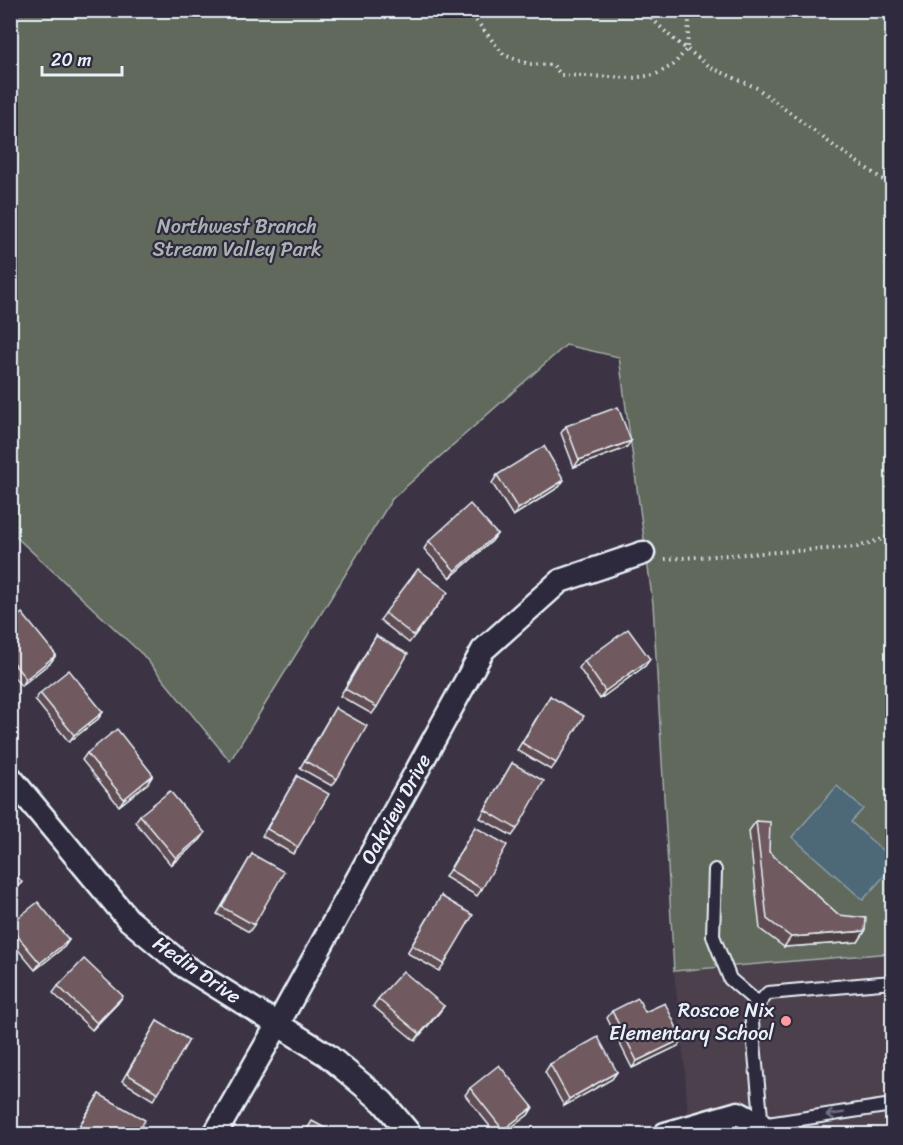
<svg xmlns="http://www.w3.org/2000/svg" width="903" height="1145" viewBox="0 0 903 1145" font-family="Sriracha,sans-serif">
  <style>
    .built { fill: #4c3f4c }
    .green { fill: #60695c; stroke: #a4adaa; stroke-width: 1.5 }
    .water { fill: #4e6777; stroke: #8c9eab; stroke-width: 1.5 }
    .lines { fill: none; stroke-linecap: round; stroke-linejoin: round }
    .lane-casing { stroke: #e8f1f8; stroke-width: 16 }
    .street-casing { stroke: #e8f1f8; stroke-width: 27 }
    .path { stroke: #e8f1f8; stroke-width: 4; stroke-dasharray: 1.5 4.5; stroke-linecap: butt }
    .lane { stroke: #2f2a3d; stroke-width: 12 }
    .street { stroke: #2f2a3d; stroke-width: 22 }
    .wall { fill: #604d52; stroke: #e8f1f8; stroke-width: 1.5 }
    .shaded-wall { fill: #4e3f42; stroke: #e8f1f8; stroke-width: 1.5 }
    .building { fill: #705a5f; stroke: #e8f1f8; stroke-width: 1.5 }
    .oneway { stroke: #70707e }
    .poi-dot { fill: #ff9aa2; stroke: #2f2a3d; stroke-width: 2 }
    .labels { text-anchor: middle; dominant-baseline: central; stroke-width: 4.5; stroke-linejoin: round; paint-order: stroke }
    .park-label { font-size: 20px; fill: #abb4b2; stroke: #2f2a3d }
    .street-label { font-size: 20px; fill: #e8f1f8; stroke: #2f2a3d }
    .poi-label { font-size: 20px; fill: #e8f1f8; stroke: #2f2a3d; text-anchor: end }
  </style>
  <rect width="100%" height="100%" fill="#3c3444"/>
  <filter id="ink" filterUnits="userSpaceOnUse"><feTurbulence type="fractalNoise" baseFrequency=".0167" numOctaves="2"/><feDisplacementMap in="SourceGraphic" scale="12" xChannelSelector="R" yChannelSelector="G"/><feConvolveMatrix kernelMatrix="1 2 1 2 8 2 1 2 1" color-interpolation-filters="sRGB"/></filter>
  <g filter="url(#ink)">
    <path class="built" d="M892,953V1134H689L685,1072L674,971Z"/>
    <path class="green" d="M11,11H892V953L674,971L653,604L619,357L566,345L392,499L230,761L143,655L13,534L11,529Z"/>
    <path class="water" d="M837,786L863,809L851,822L892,859V867L863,900L792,837Z"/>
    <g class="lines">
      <defs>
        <g id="lane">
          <path d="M715,870L713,936L730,979L759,1004"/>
          <path d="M761,1125L892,1105"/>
          <path d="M762,1127L751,1012L768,993L892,982"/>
        </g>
        <g id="street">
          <path d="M10,777L128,919L184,966L327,1055L383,1102L410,1134"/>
          <path d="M215,1134L278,1024L483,650L560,581L643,553"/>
          <path d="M665,1134L738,1113L761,1125L757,1134"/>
        </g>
      </defs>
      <use href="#lane" class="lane-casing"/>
      <use href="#street" class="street-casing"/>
      <g class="path">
        <path d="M471,10L474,18L504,55L528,64L553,65L561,75L632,78L655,75L673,65L687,49L689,20L687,10"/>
        <path d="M643,10L672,38L712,68L757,88L834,146L892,186"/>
        <path d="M665,559L857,547L892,536"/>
      </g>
      <use href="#lane" class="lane"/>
      <use href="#street" class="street"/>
    </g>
    <g class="wall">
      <path d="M566,426L626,448L574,467L561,433Z"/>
      <path d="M497,475L559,487L513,516L492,483Z"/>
      <path d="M497,534L492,541L450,578L424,549L429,541Z"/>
      <path d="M418,569L448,592L409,643L380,620Z"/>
      <path d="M10,622L56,655L51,662L21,686L10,672Z"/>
      <path d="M376,636L377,707L372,714L340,696Z"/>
      <path d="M650,659L645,666L600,699L579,668L584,661Z"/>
      <path d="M40,693L103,712L98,719L69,742L35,700Z"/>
      <path d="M550,696L556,763L551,770L517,750Z"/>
      <path d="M335,708L337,779L332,786L300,768Z"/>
      <path d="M87,753L153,775L148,783L119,806L82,760Z"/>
      <path d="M512,763L517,829L512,836L480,818Z"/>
      <path d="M297,776L298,847L293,854L262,836Z"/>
      <path d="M140,815L205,833L200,840L171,865L135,822Z"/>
      <path d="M756,821L769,852L839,915L865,931L858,942L784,947L760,929L749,831Z"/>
      <path d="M475,827L482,889L477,896L445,877Z"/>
      <path d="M252,854L254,925L249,932L217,914Z"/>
      <path d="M441,896L444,964L439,971L407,953Z"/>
      <path d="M10,924L69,940L64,947L35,970L10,940Z"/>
      <path d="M58,986L118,1003L92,1030L53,993Z"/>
      <path d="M378,999L444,1006L415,1041L373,1006Z"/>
      <path d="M612,1011L645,1012L682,1039L678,1046L632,1068L607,1018Z"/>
      <path d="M157,1021L158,1093L153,1100L122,1081Z"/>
      <path d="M550,1064L617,1072L612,1079L564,1106L545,1072Z"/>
      <path d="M470,1088L533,1107L528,1115L502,1134H496L465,1095Z"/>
      <path d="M99,1094L137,1134H74Z"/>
    </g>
    <g class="shaded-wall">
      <path d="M631,441L626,448L574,467L579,460Z"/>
      <path d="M564,480L559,487L513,516L518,509Z"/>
      <path d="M497,534L492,541L450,578L455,571Z"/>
      <path d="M56,655L51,662L21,686L26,679Z"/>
      <path d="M650,659L645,666L600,699L605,691Z"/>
      <path d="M103,712L98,719L69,742L74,735Z"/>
      <path d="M153,775L148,783L119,806L124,799Z"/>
      <path d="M205,833L200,840L171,865L176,858Z"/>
      <path d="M22,882L17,889L10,894V891Z"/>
      <path d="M865,931L858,942L784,947L791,937Z"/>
      <path d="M69,940L64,947L35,970L40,963Z"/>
      <path d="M123,996L118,1003L92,1030L97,1023Z"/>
      <path d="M444,1006L439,1013L415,1041L420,1034Z"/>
      <path d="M682,1039L678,1046L632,1068L637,1061Z"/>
      <path d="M617,1072L612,1079L564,1106L569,1099Z"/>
      <path d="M533,1107L528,1115L502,1134H500L503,1130Z"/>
    </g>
    <g class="building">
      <path d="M618,407L631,441L579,460L566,426Z"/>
      <path d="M544,446L564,480L518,509L497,475Z"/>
      <path d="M470,504L497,534L455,571L429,541Z"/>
      <path d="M418,569L448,592L414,636L385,613Z"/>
      <path d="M22,613L56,655L26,679L10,659V622Z"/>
      <path d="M628,629L650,659L605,691L584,661Z"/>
      <path d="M376,636L408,654L377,707L345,689Z"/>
      <path d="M69,670L103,712L74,735L40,693Z"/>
      <path d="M550,696L584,716L556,763L522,743Z"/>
      <path d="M335,708L367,726L337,779L305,761Z"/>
      <path d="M117,729L153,775L124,799L87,753Z"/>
      <path d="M512,763L544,781L517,829L485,810Z"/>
      <path d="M297,776L329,794L298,847L267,829Z"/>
      <path d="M170,791L205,833L176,858L140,815Z"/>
      <path d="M756,821L770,822L769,852L839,915L866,918L865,931L791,937L767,919Z"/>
      <path d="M475,827L507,845L482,889L450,870Z"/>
      <path d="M252,854L284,872L254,925L222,907Z"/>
      <path d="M10,867L22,882L10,891Z"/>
      <path d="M441,896L473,915L444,964L412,945Z"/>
      <path d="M38,902L69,940L40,963L10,927V924Z"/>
      <path d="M84,959L123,996L97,1023L58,986Z"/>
      <path d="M403,971L444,1006L420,1034L378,999Z"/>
      <path d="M638,998L645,1012L665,1003L682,1039L637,1061L612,1011Z"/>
      <path d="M157,1021L189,1040L158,1093L127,1074Z"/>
      <path d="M598,1037L617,1072L569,1099L550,1064Z"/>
      <path d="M499,1065L533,1107L503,1130L470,1088Z"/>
      <path d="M99,1094L145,1120L137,1134H75Z"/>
      <path d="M312,1121L336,1134H304Z"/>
    </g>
    <defs><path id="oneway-shaft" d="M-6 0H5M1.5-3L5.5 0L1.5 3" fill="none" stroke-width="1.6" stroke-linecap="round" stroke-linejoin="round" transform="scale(1.5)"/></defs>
    <use class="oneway" href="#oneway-shaft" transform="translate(835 1114) rotate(171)"/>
  </g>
  <circle class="poi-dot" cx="786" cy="1021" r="6"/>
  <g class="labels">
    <g class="park-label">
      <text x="237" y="226">Northwest Branch<tspan x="237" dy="23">Stream Valley Park</tspan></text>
    </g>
    <g class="street-label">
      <text transform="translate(396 809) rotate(-61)">Oakview Drive</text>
      <text transform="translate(197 970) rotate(35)">Hedin Drive</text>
    </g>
    <g class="poi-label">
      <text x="774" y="1010">Roscoe Nix<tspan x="774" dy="23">Elementary School</tspan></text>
    </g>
  </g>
  <rect width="903" height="1145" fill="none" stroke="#2f2a3d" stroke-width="36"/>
  <rect x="18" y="18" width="867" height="1109" fill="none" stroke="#e8f1f8" stroke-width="2" filter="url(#ink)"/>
  <path d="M42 66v9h80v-9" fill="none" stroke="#e8f1f8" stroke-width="3"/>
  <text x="51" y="66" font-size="18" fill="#e8f1f8" stroke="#2f2a3d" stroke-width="4.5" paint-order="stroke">20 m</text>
</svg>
